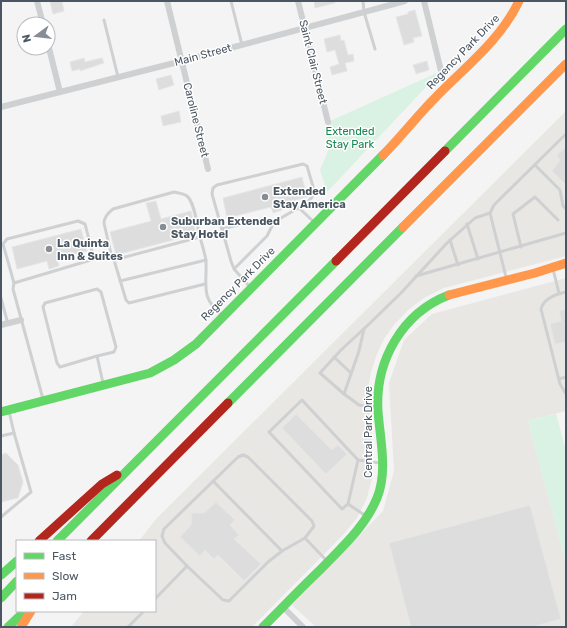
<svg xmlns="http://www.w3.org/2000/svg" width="567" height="628" viewBox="0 0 567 628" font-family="Rubik,sans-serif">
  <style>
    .commercial { fill: #e8e7e3 }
    .green { fill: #d9f2e3 }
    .building { fill: #ddddde; stroke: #e5e6e7 }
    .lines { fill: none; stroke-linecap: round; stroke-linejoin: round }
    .lane { stroke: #ced0d2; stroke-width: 3 }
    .street { stroke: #ced0d2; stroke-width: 6 }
    .fast { stroke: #63d668; stroke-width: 9 }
    .slow { stroke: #ff974d; stroke-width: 9 }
    .jam { stroke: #b3261e; stroke-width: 9 }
    .poi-dot { fill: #868d94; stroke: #fff; stroke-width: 1.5 }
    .labels { text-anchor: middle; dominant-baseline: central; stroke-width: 3; stroke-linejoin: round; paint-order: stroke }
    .street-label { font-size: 11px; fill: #4a5661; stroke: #fff }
    .park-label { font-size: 11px; fill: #17864f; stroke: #fff }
    .poi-label { font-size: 11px; font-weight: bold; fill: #4a5661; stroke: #fff; text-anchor: start }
  </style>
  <rect width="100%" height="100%" fill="#f4f4f4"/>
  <g class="commercial">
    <path d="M566,111V256L444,288L424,298L408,310L394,325L384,339L377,354L371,372L368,390L372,441L373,475L367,498L357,518L343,535L252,627H71L84,611H155V541H139L156,519Z"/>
    <path d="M566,278V411L528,421L566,563V627H316L292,605L383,511L394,471L389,383L404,340L432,314Z"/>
  </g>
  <g class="green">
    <path d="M441,71L327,192L320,170L328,151V122Z"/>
    <path d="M556,414L566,450V563L528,421Z"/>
  </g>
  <g class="building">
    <path d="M54,1H62L64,11L53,14L50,2Z"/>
    <path d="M314,1H335V3L315,8Z"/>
    <path d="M415,10L422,36L413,38L414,42L404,45L396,17L408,14V12Z"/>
    <path d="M340,35L341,41L344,40L348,55L353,54L354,61L345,63L347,71L332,75L330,67L339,64L335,50L327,52L324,39Z"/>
    <path d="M84,58L85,62L102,58L104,63L80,71V69L72,71L70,62Z"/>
    <path d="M427,61L429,70L416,74L413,65Z"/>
    <path d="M171,75L174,85L159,90L156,79Z"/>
    <path d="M179,111L181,122L163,126L161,116Z"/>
    <path d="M566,147V185L552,171L560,160L557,155Z"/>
    <path d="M302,177L307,197L281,204L282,210L273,213L271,207L227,218L223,198Z"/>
    <path d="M156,201L161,219L191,211L196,234L116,255L110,232L151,221L146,203Z"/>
    <path d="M81,229L87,251L57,259L59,266L49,269L47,261L17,269L12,247Z"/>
    <path d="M566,309V342L555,344L550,324L561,321L559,311Z"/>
    <path d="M296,414L332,450L338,445L347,454L326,474L282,428Z"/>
    <path d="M6,453L18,465L23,482L18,498L1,502V455Z"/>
    <path d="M216,502L235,520L230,525L239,535L234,539L261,564L244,581L218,555L214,559L205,550L200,556L180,537L191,525L192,513H204Z"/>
    <path d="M530,505L561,619L532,627H411L389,543Z"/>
  </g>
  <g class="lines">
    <g class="lane">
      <path d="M231,1L242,45"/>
      <path d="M363,1L364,12L375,49"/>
      <path d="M104,20L118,77"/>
      <path d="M535,165L560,190L563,206L566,209"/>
      <path d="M299,208L315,223"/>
      <path d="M467,224L478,259"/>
      <path d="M222,229L262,219L274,222"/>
      <path d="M450,240L458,265"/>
      <path d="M521,247L513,214L535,197L558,220"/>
      <path d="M111,254L104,223C104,217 108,213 113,209L174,192C178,193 183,193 187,196C195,203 197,226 200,237"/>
      <path d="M114,260L126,300L129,303L205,284"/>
      <path d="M234,269L267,236L274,222L307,203L312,197L314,190L307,166L303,164L217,185L213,188L212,194L231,261L234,269L250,287"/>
      <path d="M553,269L559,293"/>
      <path d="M416,276L566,233"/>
      <path d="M506,277L490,213L494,205L566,134"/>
      <path d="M120,281L206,260"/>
      <path d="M14,283L111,254L114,260L200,237C202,245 205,253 206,261C207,287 200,298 223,316"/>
      <path d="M566,292C556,294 544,298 541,309L560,384L566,394"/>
      <path d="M1,298L8,324"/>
      <path d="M97,356L114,352L116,347L101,292L97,289L45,303L43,307L57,363L60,367L97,356L103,383"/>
      <path d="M334,357L351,373"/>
      <path d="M559,379L566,377"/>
      <path d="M344,394L359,351L364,329"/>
      <path d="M43,399L13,289L14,283L3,244L7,239L78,221L85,224L94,259"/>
      <path d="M377,408L359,405L344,394L320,373L341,350L368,325L401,293L447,243L475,218L490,213"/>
      <path d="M1,436L14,433L9,411"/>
      <path d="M358,460L380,463"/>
      <path d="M213,481L282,551"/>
      <path d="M348,504L358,460L302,400L269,432L342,509L348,504L366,516"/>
      <path d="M1,517L31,492L14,433"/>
      <path d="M187,566L223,600L229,601L268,562L282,551L305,538"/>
      <path d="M155,599L187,566L165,543L162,536L164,529L238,457L243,455L248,457L312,521L314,526L305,538L327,561"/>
      <path d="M128,627L144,611"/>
    </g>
    <g class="street">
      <path d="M37,1L43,24"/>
      <path d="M167,1L208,169"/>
      <path d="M298,1L328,122"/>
      <path d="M424,1L441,71"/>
      <path d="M48,44L60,92"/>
      <path d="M1,107L182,61L405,1"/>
      <path d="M1,325L21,320"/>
      <path d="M283,607L303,627"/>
    </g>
    <g class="fast">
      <path d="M445,151L566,29"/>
      <path d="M228,403L403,227"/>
      <path d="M1,412L150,373L174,360L196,344L383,155"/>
      <path d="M57,541L336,261"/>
      <path d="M1,575L17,561"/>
      <path d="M1,598L17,581"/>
      <path d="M8,627L25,611"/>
      <path d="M263,627C282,608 301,588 321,569C342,547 365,527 377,498C388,471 380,439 378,411C375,361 402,313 449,295"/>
    </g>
    <g class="slow">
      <path d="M383,155C401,137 417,116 435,98C465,67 500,41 519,1"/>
      <path d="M403,227L566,64"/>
      <path d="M449,295L535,273L566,263"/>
      <path d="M21,627L31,611"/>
    </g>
    <g class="jam">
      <path d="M336,261L445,151"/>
      <path d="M39,541L102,484L117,475"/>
      <path d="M91,541L228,403"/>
    </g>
  </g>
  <g class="poi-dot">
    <circle cx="265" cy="197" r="4"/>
    <circle cx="163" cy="227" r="4"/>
    <circle cx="49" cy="249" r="4"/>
  </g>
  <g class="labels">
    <g class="street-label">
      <text transform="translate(463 52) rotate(-46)">Regency Park Drive</text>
      <text transform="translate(203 55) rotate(-15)">Main Street</text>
      <text transform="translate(313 62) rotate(76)">Saint Clair Street</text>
      <text transform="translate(196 120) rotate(76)">Caroline Street</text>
      <text transform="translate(238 284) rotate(-45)">Regency Park Drive</text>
      <text transform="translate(368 432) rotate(-90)">Central Park Drive</text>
    </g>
    <g class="park-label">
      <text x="350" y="131">Extended<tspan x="350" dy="13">Stay Park</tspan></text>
    </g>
    <g class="poi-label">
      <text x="273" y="191">Extended<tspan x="273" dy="13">Stay America</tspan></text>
      <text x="171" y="221">Suburban Extended<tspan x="171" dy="13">Stay Hotel</tspan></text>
      <text x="57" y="243">La Quinta<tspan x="57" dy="13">Inn &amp; Suites</tspan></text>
    </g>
  </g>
  <rect width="567" height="628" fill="none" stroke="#4a5661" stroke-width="4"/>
  <rect x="16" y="540" width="140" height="72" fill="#ffffff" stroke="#b7bbc0"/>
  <rect x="24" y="553" width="20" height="6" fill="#63d668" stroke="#b7bbc0"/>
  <text x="52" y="560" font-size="12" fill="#4a5661">Fast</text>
  <rect x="24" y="573" width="20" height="6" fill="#ff974d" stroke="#b7bbc0"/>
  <text x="52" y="580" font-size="12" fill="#4a5661">Slow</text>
  <rect x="24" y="593" width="20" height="6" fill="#b3261e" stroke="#b7bbc0"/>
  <text x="52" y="600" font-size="12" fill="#4a5661">Jam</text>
  <g transform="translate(36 36) rotate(255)"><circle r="19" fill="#ffffff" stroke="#b7bbc0"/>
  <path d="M0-3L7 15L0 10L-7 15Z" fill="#868d94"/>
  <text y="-6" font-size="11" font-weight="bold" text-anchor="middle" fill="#4a5661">N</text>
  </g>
</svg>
